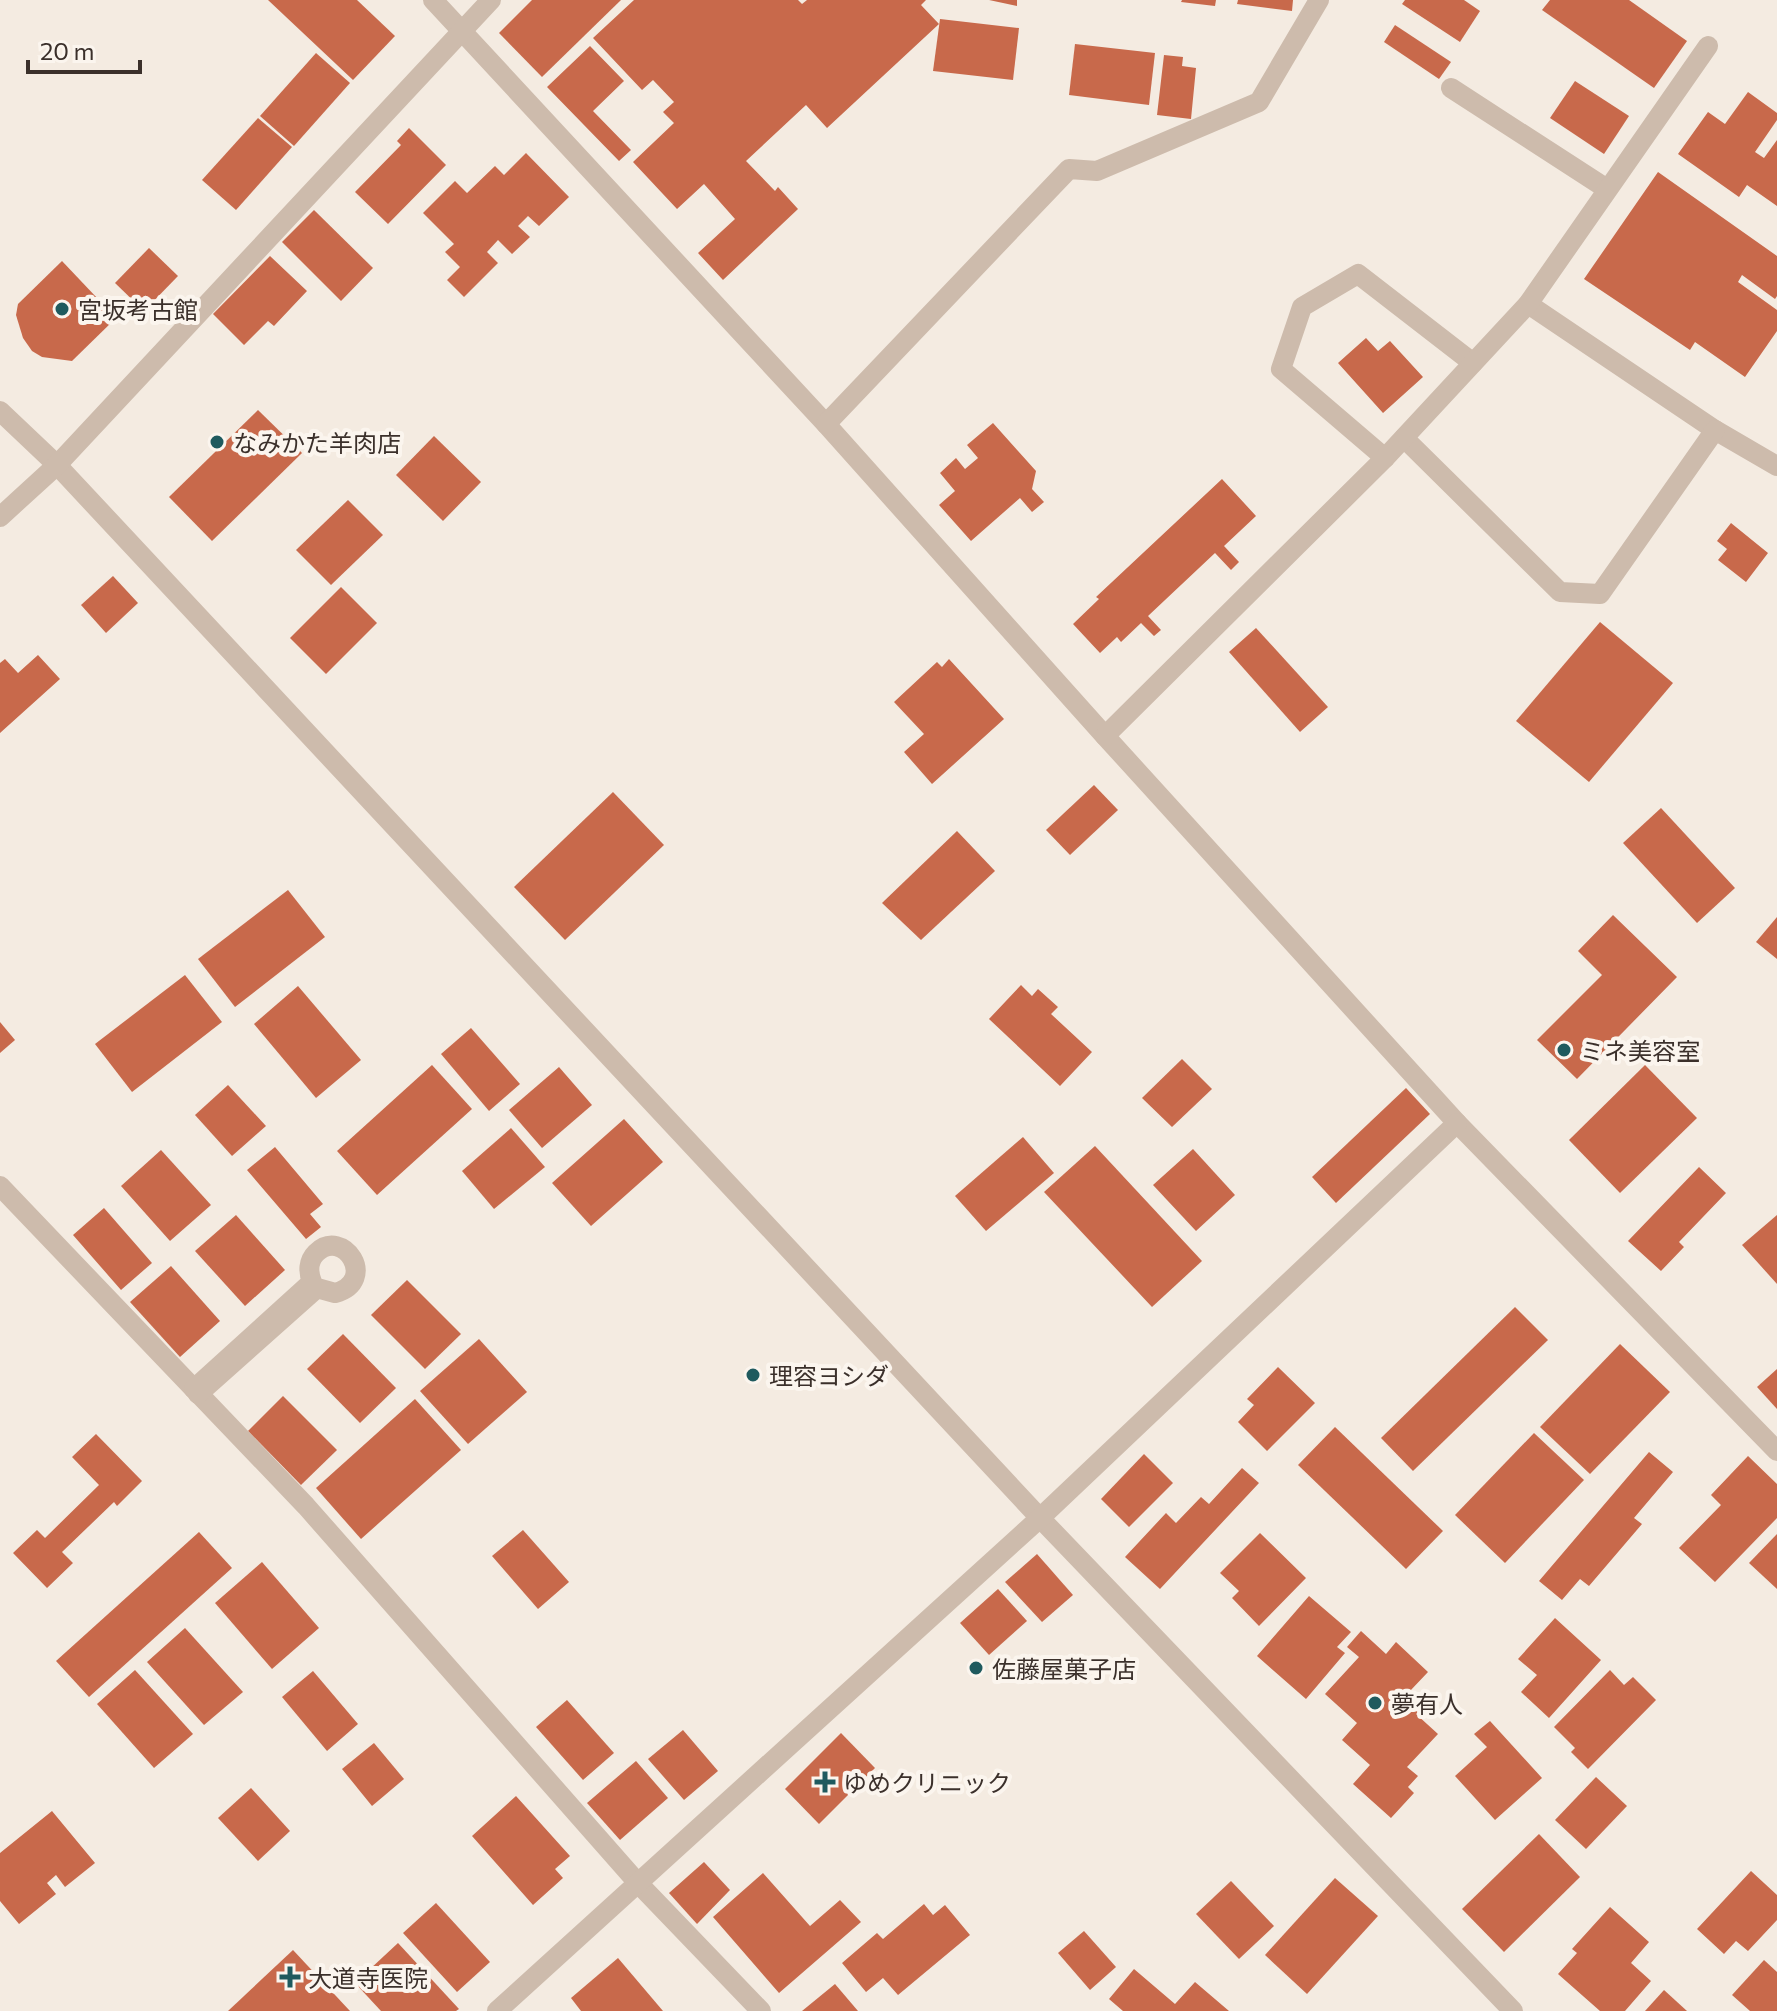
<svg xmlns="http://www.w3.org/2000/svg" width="1777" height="2011" viewBox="0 0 1777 2011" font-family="Commissioner,'Noto Sans JP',sans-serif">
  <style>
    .building { fill: #c8694b }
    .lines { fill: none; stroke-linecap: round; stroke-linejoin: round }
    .minor { stroke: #cdbbac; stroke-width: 20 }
    .poi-dot { fill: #1f5a5e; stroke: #fbf5ee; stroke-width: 3 }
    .labels { text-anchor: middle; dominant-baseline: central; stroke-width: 8; stroke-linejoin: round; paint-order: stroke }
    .poi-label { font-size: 24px; fill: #3b302b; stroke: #fbf5ee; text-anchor: start }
  </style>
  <rect width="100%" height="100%" fill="#f4ebe1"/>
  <g class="building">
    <path d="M268,0H357L395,36L353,80Z"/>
    <path d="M532,0H621L542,77L499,33Z"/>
    <path d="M634,0H798L802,4L807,0H926L921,5L939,24L827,128L806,105L746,161L775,191L778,187L798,209L723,280L698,253L735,219L704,184L677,209L633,162L674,123L663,112L674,102L653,80L642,90L593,38Z"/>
    <path d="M989,0H1017V6Z"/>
    <path d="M1182,0H1216L1215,6L1181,2Z"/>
    <path d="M1238,0H1293L1292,11L1237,4Z"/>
    <path d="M1405,0H1464L1480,11L1460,42L1402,4Z"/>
    <path d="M1550,0H1629L1687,41L1654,88L1542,10Z"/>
    <path d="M940,19L1019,28L1013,80L933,71Z"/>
    <path d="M1395,25L1451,62L1439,79L1384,42Z"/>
    <path d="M1075,44L1155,53L1149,105L1069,95Z"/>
    <path d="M590,46L624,81L593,111L631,150L619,161L547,87Z"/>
    <path d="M316,53L350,83L294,146L260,116Z"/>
    <path d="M1164,55L1183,57L1182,66L1196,68L1191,119L1157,115Z"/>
    <path d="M1575,81L1629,116L1604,154L1550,118Z"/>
    <path d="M1748,92L1777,113V120L1755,152L1764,158L1777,140V206L1747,185L1739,197L1678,154L1708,112L1725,124Z"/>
    <path d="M258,118L292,147L236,210L202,180Z"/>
    <path d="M409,128L446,165L388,224L355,192L401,145L397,141Z"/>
    <path d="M526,153L569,197L539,226L528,216L518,226L530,237L512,254L498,240L487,252L498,263L464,297L447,280L460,267L445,252L454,244L423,213L455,181L467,193L495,166L504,175Z"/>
    <path d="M1658,172L1777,256V296L1775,299L1742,275L1738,282L1777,310V331L1745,377L1695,342L1690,350L1584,279Z"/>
    <path d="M314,210L373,268L341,301L282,242Z"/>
    <path d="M149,248L178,276L144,311L115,283Z"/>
    <path d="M270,256L307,291L274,326L268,321L244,345L213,314Z"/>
    <path d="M62,261L116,318L72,361L42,357L32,351L23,338L16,315L18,304Z"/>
    <path d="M1366,338L1378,351L1390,341L1423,377L1383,413L1338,363Z"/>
    <path d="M258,410L302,453L212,541L169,497Z"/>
    <path d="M993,423L1036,471L1032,489L1044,502L1032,512L1020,498L971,541L939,505L955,491L940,473L956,458L965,469L978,458L967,445Z"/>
    <path d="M434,436L481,482L443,521L396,475Z"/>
    <path d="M1222,479L1256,516L1224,546L1239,562L1231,570L1215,553L1148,616L1161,630L1154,636L1141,623L1121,642L1117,637L1100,653L1073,624L1099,599L1096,597Z"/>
    <path d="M348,500L383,535L331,585L296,550Z"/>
    <path d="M1731,523L1768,553L1746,582L1718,560L1727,549L1717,541Z"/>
    <path d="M113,576L138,603L106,633L81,605Z"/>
    <path d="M341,587L377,623L326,674L290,638Z"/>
    <path d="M1600,622L1673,683L1589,782L1516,721Z"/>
    <path d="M1256,628L1328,707L1300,732L1229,652Z"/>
    <path d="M38,655L60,679L0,733V663L5,659L18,673Z"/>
    <path d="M949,659L1004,719L932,784L904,752L924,734L894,702L937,662L942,667Z"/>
    <path d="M1094,785L1118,810L1070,855L1046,830Z"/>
    <path d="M613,792L664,845L565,940L514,887Z"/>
    <path d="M1661,808L1735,888L1697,923L1623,843Z"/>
    <path d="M957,831L995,871L921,940L882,903Z"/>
    <path d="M288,890L325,937L235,1007L198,959Z"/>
    <path d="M1613,915L1677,977L1577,1079L1537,1040L1602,975L1578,951Z"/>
    <path d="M1777,917V959L1756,942Z"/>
    <path d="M185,975L222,1022L132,1092L95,1044Z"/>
    <path d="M1021,985L1032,996L1038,989L1058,1007L1051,1014L1092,1052L1060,1086L989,1019Z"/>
    <path d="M298,986L361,1060L316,1098L254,1024Z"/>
    <path d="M0,1022L15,1040L0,1053Z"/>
    <path d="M471,1028L520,1084L489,1111L441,1054Z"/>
    <path d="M1182,1059L1212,1089L1172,1127L1142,1098Z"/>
    <path d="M432,1065L472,1109L377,1195L337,1151Z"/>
    <path d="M1645,1065L1697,1118L1620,1193L1569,1140Z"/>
    <path d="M559,1067L592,1105L542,1148L509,1110Z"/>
    <path d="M228,1085L266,1126L232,1156L195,1115Z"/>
    <path d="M1406,1088L1430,1114L1336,1203L1312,1177Z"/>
    <path d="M624,1119L663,1162L591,1226L552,1183Z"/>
    <path d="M511,1128L545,1167L494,1209L462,1171Z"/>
    <path d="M1023,1137L1054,1173L986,1231L955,1196Z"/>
    <path d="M1095,1146L1202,1261L1152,1307L1044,1192Z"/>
    <path d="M275,1147L323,1204L310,1214L321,1227L306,1239L247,1170Z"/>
    <path d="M1193,1149L1235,1195L1196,1231L1153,1185Z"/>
    <path d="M161,1150L211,1205L170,1241L121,1186Z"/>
    <path d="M1699,1167L1726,1193L1679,1242L1684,1247L1661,1271L1628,1241Z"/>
    <path d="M104,1208L152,1263L121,1290L73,1235Z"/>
    <path d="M236,1215L285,1270L245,1306L195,1251Z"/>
    <path d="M1777,1215V1284L1742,1245Z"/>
    <path d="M171,1266L220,1321L180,1357L130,1302Z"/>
    <path d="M407,1280L461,1334L425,1369L371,1315Z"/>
    <path d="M1515,1307L1548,1340L1413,1471L1381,1438Z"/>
    <path d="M343,1334L396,1388L360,1423L307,1369Z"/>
    <path d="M479,1339L527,1392L468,1444L420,1391Z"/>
    <path d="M1620,1344L1670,1392L1590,1474L1540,1427Z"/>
    <path d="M1278,1367L1315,1403L1267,1451L1238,1422L1254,1405L1247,1399Z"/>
    <path d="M1777,1369V1409L1757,1387Z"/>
    <path d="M283,1396L337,1450L301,1485L248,1431Z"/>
    <path d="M415,1399L461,1450L361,1539L316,1488Z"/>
    <path d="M1335,1427L1443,1531L1406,1569L1298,1465Z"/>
    <path d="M1534,1433L1584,1480L1505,1563L1455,1515Z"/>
    <path d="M96,1434L142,1481L117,1506L114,1502L62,1552L73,1563L47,1588L13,1553L37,1530L45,1538L99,1485L72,1457Z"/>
    <path d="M1649,1452L1673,1472L1634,1518L1642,1524L1589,1586L1580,1579L1562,1600L1539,1581Z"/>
    <path d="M1144,1454L1173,1483L1129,1527L1101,1499Z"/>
    <path d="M1748,1456L1777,1484V1518L1715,1582L1679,1548L1721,1505L1711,1495Z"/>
    <path d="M1242,1468L1259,1483L1160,1589L1125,1557L1166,1513L1176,1523L1201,1497L1209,1504Z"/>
    <path d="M523,1530L569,1582L538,1609L492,1556Z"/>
    <path d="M199,1532L232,1568L89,1697L56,1661Z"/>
    <path d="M1260,1533L1306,1578L1259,1626L1232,1598L1239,1591L1220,1573Z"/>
    <path d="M1777,1534V1589L1749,1563Z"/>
    <path d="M1037,1554L1073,1595L1042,1622L1005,1582Z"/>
    <path d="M262,1562L319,1628L272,1669L215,1603Z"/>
    <path d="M998,1589L1027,1621L989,1655L960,1623Z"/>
    <path d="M1309,1596L1351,1632L1337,1647L1345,1653L1306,1699L1257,1656Z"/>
    <path d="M1555,1618L1601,1660L1549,1718L1521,1692L1537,1675L1518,1659Z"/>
    <path d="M185,1628L243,1692L204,1725L147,1662Z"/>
    <path d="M1361,1631L1386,1654L1396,1642L1428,1672L1410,1691L1425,1705L1416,1714L1438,1734L1407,1767L1418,1776L1408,1787L1414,1793L1391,1818L1353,1784L1370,1765L1342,1740L1357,1723L1325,1694L1359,1657L1347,1647Z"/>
    <path d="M135,1670L193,1734L154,1768L97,1704Z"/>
    <path d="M1610,1670L1624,1685L1633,1677L1656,1700L1588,1769L1571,1752L1575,1748L1554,1727Z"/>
    <path d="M313,1671L358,1724L327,1751L282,1697Z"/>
    <path d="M567,1700L614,1753L583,1780L536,1727Z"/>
    <path d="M1490,1721L1542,1778L1495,1820L1455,1776L1487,1747L1474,1734Z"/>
    <path d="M683,1730L718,1771L684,1800L648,1759Z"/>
    <path d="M841,1733L875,1768L819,1824L785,1789Z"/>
    <path d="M374,1743L404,1779L372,1806L342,1769Z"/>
    <path d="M636,1761L668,1798L620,1840L587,1803Z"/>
    <path d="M1596,1777L1627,1806L1586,1849L1555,1820Z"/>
    <path d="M251,1788L290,1831L258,1861L218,1818Z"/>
    <path d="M516,1796L570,1856L555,1869L563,1878L533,1905L472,1836Z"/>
    <path d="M52,1811L95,1863L65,1887L56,1875L47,1883L56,1894L19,1924L0,1901V1853Z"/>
    <path d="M1539,1834L1580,1877L1504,1952L1462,1909Z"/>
    <path d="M704,1862L730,1890L697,1924L669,1893Z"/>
    <path d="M1751,1871L1777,1895V1920L1748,1951L1736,1941L1724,1954L1697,1929Z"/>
    <path d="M763,1873L810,1926L840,1900L861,1922L779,1993L713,1917Z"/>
    <path d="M1335,1878L1378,1916L1307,1994L1265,1955Z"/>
    <path d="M1231,1881L1274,1926L1239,1959L1196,1914Z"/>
    <path d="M436,1903L490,1962L457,1992L403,1933Z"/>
    <path d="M924,1904L933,1915L945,1905L970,1935L898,1995L883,1978L866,1992L842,1963L877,1933L883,1939Z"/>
    <path d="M1610,1907L1649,1942L1631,1963L1651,1981L1625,2011H1600L1558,1974L1577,1953L1572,1949Z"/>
    <path d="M1084,1931L1116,1967L1090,1990L1058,1953Z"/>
    <path d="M398,1943L459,2009L456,2011H381L355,1983Z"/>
    <path d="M293,1950L350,2011H228Z"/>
    <path d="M618,1958L663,2011H581L571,1998Z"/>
    <path d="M1764,1960L1777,1972V2011H1750L1732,1995Z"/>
    <path d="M1134,1969L1175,2004L1195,1982L1229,2011H1123L1109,1999Z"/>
    <path d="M835,1984L858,2011H802Z"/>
    <path d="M1664,1990L1687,2011H1645Z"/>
  </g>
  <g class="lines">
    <g class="minor">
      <path d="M433,0L826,424L1105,736L1457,1123L1777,1451"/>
      <path d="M1451,88L1607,189"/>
      <path d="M1528,304L1715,430L1777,466"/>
      <path d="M0,411L57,465L1040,1518L1513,2011"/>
      <path d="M826,424L1069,169L1097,171L1259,102L1319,0"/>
      <path d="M1404,438L1560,592L1600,594L1715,430"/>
      <path d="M1385,458L1281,369L1302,307L1358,274L1473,363"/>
      <path d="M0,517L57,465L491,0"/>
      <path d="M1105,736L1385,458L1528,304L1708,46"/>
      <path d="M0,1186L306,1506L637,1882L761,2011"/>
      <path d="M194,1389L312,1282C308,1272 308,1261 316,1253C343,1226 379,1281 335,1293L317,1288L198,1394"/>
      <path d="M497,2011L1040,1518L1457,1123"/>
    </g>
  </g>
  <g class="poi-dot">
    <circle cx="62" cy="309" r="8"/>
    <circle cx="217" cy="442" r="8"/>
    <circle cx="1564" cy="1050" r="8"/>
    <circle cx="753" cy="1375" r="8"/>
    <circle cx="976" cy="1668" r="8"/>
    <circle cx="1375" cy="1703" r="8"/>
    <path d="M821 1770h8v8h8v8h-8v8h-8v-8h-8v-8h8z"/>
    <path d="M286 1965h8v8h8v8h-8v8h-8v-8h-8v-8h8z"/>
  </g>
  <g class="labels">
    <g class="poi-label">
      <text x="78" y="309">宮坂考古館</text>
      <text x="233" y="442">なみかた羊肉店</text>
      <text x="1580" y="1050">ミネ美容室</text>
      <text x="769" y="1375">理容ヨシダ</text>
      <text x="992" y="1668">佐藤屋菓子店</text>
      <text x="1391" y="1703">夢有人</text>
      <text x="843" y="1782">ゆめクリニック</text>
      <text x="308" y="1977">大道寺医院</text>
    </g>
  </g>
  <path d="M28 60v12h112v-12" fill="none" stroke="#3b302b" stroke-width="4"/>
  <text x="40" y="60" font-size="24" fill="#3b302b" stroke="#fbf5ee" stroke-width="6" paint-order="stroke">20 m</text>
</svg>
